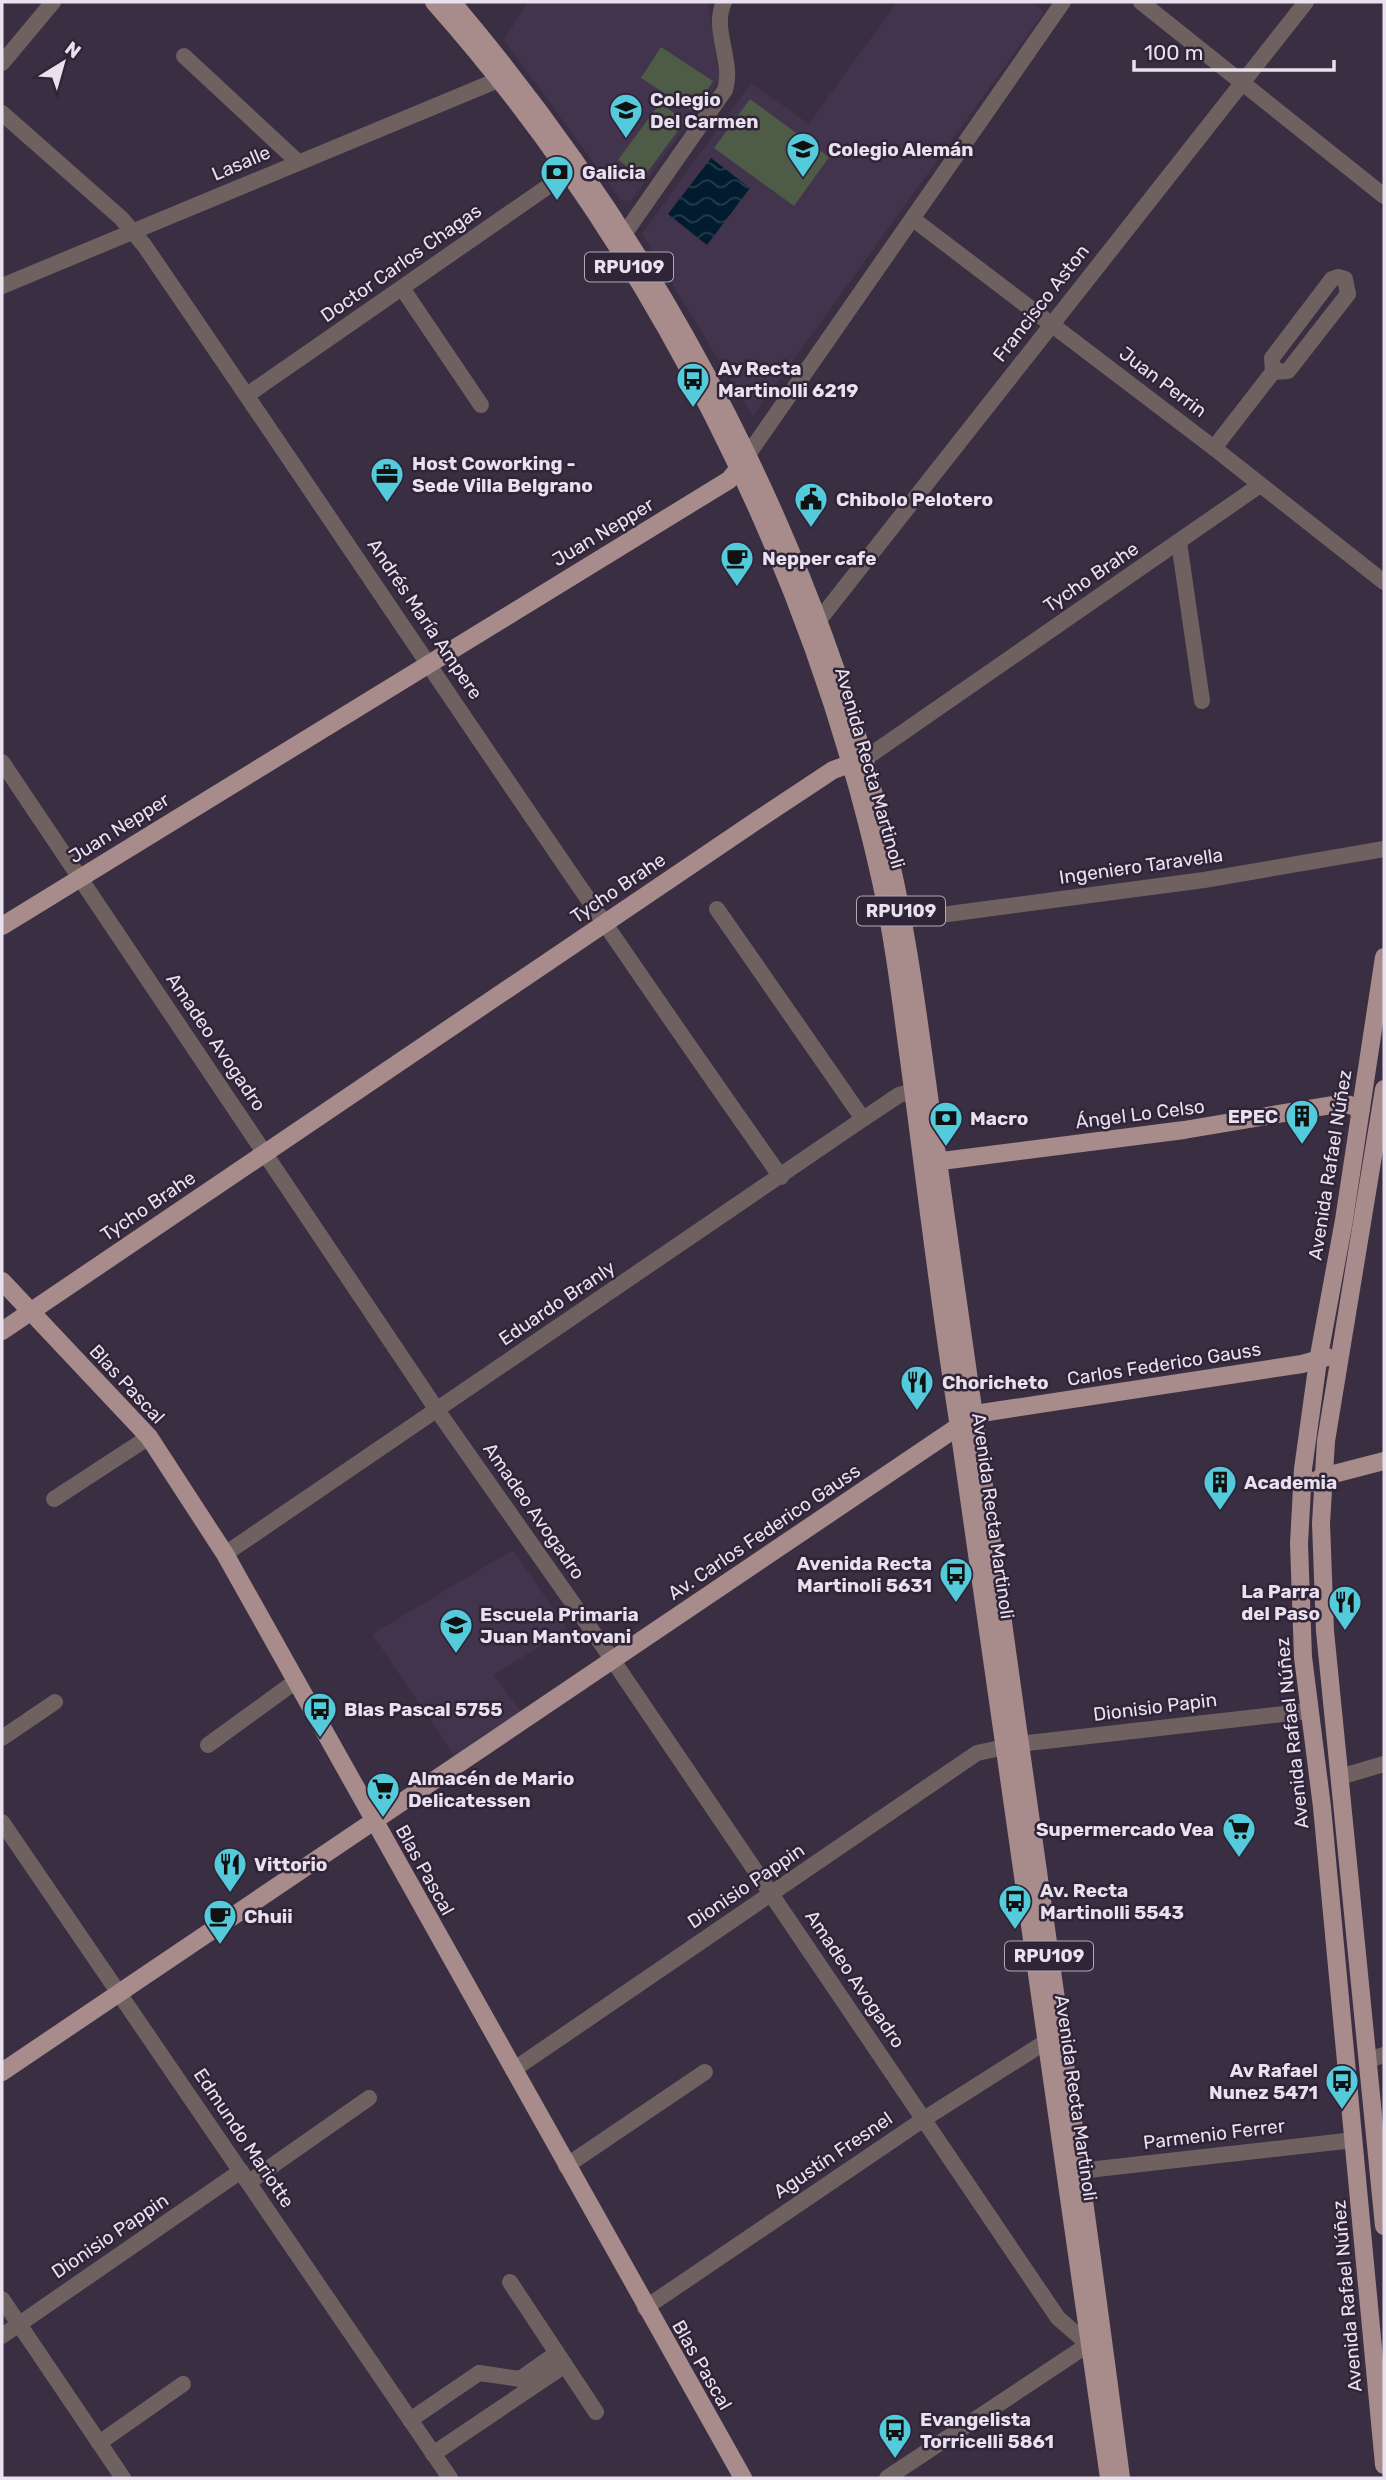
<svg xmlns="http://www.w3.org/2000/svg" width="1386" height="2480" viewBox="0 0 1386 2480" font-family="Rubik,sans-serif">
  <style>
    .built { fill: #43344e }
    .pitch { fill: #4e5c47 }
    .water { fill: url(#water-waves) }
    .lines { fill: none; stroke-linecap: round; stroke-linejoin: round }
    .minor { stroke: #6e6160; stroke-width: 16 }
    .major { stroke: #a78c8b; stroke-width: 18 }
    .labels { text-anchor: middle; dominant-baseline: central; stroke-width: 5; stroke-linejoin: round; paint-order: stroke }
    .shield { fill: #302438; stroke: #b2a8b7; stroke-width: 2 }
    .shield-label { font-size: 18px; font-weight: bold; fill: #e9e1ee }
    .poi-label { font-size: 19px; font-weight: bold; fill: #e9e1ee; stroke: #302438; text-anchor: start }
    .street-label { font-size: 19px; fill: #e9e1ee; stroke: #302438 }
  </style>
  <defs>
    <pattern id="water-waves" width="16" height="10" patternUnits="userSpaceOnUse" patternTransform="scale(1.75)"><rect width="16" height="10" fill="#011c2e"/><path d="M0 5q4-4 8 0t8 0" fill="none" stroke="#263d4d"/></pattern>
  </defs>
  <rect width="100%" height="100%" fill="#3a2e42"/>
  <g class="built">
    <path d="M528,2H708L720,80L631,201L621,200L504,40Z"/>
    <path d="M897,2H1031L1044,12L753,416L642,234L751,83L809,124Z"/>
    <path d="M513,1550L567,1629L494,1675L522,1713L485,1734L455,1757L372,1634Z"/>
  </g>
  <g class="pitch">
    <path d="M661,47L713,81L694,112L641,78Z"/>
    <path d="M750,99L829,157L794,206L714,148Z"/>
    <path d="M660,103L685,121L643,178L618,160Z"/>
  </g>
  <path class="water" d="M711,158L750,188L707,245L668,214Z"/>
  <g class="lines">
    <g class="minor">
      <path d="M1141,2L1384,196"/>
      <path d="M184,56L298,162"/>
      <path d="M2,63L53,2"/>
      <path d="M2,113L121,218L144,245C357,556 564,870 781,1177"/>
      <path d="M913,219L1214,448L1384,582"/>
      <path d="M625,233L725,90C734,62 711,29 724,2"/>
      <path d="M1338,277L1345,279L1348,294L1288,371L1273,372L1272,358L1332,279Z"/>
      <path d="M2,286L498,80"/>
      <path d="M402,288L481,405"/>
      <path d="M247,395L576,167"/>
      <path d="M1214,448L1273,372"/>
      <path d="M747,456L1063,2"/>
      <path d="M1179,542L1202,701"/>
      <path d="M808,626L823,615L1306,2"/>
      <path d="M863,760L1260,485"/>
      <path d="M2,762L437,1410L612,1659L1058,2318L1089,2345"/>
      <path d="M717,909L863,1119"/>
      <path d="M903,920L1204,880L1384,849"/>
      <path d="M54,1499L149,1437"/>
      <path d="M225,1554L863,1119L899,1095L913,1091"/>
      <path d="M2,1738L55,1702"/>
      <path d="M208,1745L296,1681"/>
      <path d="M1340,1777L1384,1764"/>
      <path d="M2,1822L450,2478"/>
      <path d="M1368,2060L1384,2055"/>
      <path d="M513,2070L977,1753L1019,1744L1309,1711"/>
      <path d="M566,2166L705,2072"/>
      <path d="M1079,2171L1354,2140"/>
      <path d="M249,2182L369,2098"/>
      <path d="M510,2282L596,2412"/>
      <path d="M2,2299L123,2478"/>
      <path d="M645,2308L924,2119L1047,2041"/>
      <path d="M2,2336L241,2171"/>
      <path d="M410,2420L479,2373L520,2379L557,2353"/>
      <path d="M99,2443L183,2384"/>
      <path d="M433,2454L565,2365"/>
      <path d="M887,2478L1095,2340"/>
    </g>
    <g class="major">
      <path d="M434,2C650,245 810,563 881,881C896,950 903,1019 913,1089C927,1197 940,1306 957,1414C1010,1768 1057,2123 1109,2478"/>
      <path d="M452,2C666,254 825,558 895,882C914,972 924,1064 937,1154C955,1289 976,1422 994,1557C1036,1864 1082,2171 1121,2478"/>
      <path d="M2,926L729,480L744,462"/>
      <path d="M1384,957L1344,1220L1318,1361L1303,1469L1299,1544L1303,1657L1322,1807L1384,2465"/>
      <path d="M1384,1089L1326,1441L1321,1523L1325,1631L1384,2226"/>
      <path d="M926,1163L1184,1130L1344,1103L1361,1109"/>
      <path d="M2,1281L149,1437L225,1554L743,2478"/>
      <path d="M2,1331L759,819L833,770L861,760"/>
      <path d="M975,1414L1302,1364L1327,1357"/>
      <path d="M1312,1483L1322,1477L1384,1461"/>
      <path d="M2,2072L959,1426"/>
    </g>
  </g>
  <defs>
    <symbol id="school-pin" viewBox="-11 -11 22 30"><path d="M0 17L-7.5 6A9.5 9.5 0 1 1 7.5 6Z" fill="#53cbdb" stroke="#302438"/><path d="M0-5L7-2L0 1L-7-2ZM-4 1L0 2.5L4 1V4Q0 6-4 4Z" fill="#111"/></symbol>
    <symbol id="bank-pin" viewBox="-11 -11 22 30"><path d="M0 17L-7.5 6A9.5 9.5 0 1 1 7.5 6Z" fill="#53cbdb" stroke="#302438"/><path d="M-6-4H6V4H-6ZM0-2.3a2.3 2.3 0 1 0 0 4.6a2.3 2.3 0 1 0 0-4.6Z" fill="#111"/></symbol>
    <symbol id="bus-pin" viewBox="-11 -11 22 30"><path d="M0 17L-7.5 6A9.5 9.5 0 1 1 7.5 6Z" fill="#53cbdb" stroke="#302438"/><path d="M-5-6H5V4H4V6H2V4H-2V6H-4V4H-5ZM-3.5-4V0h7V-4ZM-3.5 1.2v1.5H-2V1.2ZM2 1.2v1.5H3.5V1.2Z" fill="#111"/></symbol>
    <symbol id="office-pin" viewBox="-11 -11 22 30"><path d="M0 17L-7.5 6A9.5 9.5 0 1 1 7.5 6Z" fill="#53cbdb" stroke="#302438"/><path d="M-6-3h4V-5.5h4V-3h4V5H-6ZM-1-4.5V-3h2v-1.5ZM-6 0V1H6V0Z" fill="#111"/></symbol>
    <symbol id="civic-pin" viewBox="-11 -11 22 30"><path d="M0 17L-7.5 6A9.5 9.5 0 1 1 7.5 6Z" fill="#53cbdb" stroke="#302438"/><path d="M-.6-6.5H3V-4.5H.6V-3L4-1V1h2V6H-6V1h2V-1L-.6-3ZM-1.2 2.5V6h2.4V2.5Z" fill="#111"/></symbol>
    <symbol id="cafe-pin" viewBox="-11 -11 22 30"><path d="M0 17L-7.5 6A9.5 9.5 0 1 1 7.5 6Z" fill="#53cbdb" stroke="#302438"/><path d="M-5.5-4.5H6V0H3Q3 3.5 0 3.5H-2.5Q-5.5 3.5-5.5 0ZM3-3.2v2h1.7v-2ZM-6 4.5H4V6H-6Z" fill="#111"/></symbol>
    <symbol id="building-pin" viewBox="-11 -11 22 30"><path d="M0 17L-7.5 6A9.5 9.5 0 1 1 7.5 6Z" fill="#53cbdb" stroke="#302438"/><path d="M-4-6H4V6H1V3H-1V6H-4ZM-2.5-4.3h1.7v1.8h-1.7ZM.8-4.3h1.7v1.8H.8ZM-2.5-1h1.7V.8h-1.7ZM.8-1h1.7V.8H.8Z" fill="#111"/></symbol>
    <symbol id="restaurant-pin" viewBox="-11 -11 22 30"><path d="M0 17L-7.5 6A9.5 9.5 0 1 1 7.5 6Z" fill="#53cbdb" stroke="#302438"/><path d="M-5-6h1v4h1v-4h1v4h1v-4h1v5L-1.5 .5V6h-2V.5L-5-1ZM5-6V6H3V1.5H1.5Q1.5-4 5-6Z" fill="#111"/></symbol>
    <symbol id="supermarket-pin" viewBox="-11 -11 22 30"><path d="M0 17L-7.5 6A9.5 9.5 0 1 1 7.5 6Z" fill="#53cbdb" stroke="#302438"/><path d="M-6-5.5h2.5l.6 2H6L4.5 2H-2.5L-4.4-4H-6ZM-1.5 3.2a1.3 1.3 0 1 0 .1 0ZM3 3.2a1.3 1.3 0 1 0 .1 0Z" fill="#111"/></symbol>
  </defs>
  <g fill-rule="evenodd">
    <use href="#school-pin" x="607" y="91" width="38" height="52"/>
    <use href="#school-pin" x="784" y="130" width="38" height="52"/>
    <use href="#bank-pin" x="538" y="153" width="38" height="52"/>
    <use href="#bus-pin" x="674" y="360" width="38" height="52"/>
    <use href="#office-pin" x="368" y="455" width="38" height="52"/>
    <use href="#civic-pin" x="792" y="480" width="38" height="52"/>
    <use href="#cafe-pin" x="718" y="539" width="38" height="52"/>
    <use href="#building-pin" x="1283" y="1097" width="38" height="52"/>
    <use href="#bank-pin" x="927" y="1099" width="38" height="52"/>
    <use href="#restaurant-pin" x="898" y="1363" width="38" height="52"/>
    <use href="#building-pin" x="1201" y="1463" width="38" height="52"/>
    <use href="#bus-pin" x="937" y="1555" width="38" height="52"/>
    <use href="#restaurant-pin" x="1326" y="1583" width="38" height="52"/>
    <use href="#school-pin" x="437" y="1606" width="38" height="52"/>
    <use href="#bus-pin" x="301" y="1690" width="38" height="52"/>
    <use href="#supermarket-pin" x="364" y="1770" width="38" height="52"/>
    <use href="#supermarket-pin" x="1220" y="1810" width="38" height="52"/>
    <use href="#restaurant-pin" x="211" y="1845" width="38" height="52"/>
    <use href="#bus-pin" x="996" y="1882" width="38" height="52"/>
    <use href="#cafe-pin" x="201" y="1897" width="38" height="52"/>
    <use href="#bus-pin" x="1323" y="2062" width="38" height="52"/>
    <use href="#bus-pin" x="876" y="2411" width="38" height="52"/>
  </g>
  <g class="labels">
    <g class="shield">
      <rect x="585" y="252.5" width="88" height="29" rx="5"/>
      <rect x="857" y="896.5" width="88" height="29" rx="5"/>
      <rect x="1005" y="1941.5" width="88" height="29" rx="5"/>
    </g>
    <g class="shield-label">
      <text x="629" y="267">RPU109</text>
      <text x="901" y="911">RPU109</text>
      <text x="1049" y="1956">RPU109</text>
    </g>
    <g class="poi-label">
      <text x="650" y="99">Colegio<tspan x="650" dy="22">Del Carmen</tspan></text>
      <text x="828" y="149">Colegio Alemán</text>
      <text x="582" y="172">Galicia</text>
      <text x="718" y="368">Av Recta<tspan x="718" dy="22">Martinolli 6219</tspan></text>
      <text x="412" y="463">Host Coworking -<tspan x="412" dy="22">Sede Villa Belgrano</tspan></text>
      <text x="836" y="499">Chibolo Pelotero</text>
      <text x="762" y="558">Nepper cafe</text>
      <text x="1278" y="1116" text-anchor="end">EPEC</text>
      <text x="970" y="1118">Macro</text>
      <text x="942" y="1382">Choricheto</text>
      <text x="1244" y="1482">Academia</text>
      <text x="932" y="1563" text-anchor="end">Avenida Recta<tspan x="932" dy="22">Martinoli 5631</tspan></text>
      <text x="1320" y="1591" text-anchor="end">La Parra<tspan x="1320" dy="22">del Paso</tspan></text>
      <text x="480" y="1614">Escuela Primaria<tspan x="480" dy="22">Juan Mantovani</tspan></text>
      <text x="344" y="1709">Blas Pascal 5755</text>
      <text x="408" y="1778">Almacén de Mario<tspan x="408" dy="22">Delicatessen</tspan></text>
      <text x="1214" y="1829" text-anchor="end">Supermercado Vea</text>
      <text x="254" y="1864">Vittorio</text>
      <text x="1040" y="1890">Av. Recta<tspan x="1040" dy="22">Martinolli 5543</tspan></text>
      <text x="244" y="1916">Chuii</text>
      <text x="1318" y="2070" text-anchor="end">Av Rafael<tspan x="1318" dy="22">Nunez 5471</tspan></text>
      <text x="920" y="2419">Evangelista<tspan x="920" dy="22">Torricelli 5861</tspan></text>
    </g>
    <g class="street-label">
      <text transform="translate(241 163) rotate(-23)">Lasalle</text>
      <text transform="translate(401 263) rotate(-35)">Doctor Carlos Chagas</text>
      <text transform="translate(1041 303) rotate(-52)">Francisco Aston</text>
      <text transform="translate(1163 382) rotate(37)">Juan Perrin</text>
      <text transform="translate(603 532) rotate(-31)">Juan Nepper</text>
      <text transform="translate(1091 577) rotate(-34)">Tycho Brahe</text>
      <text transform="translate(425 619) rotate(56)">Andrés María Ampere</text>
      <text transform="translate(870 768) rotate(74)">Avenida Recta Martinoli</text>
      <text transform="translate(119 828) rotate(-32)">Juan Nepper</text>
      <text transform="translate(1141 866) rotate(-8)">Ingeniero Taravella</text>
      <text transform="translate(618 888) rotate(-34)">Tycho Brahe</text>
      <text transform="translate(216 1042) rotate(56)">Amadeo Avogadro</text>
      <text transform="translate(1140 1114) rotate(-7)">Ángel Lo Celso</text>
      <text transform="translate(1330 1165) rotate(-81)">Avenida Rafael Núñez</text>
      <text transform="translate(148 1206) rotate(-34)">Tycho Brahe</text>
      <text transform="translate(557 1303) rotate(-34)">Eduardo Branly</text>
      <text transform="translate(1164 1364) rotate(-9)">Carlos Federico Gauss</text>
      <text transform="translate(127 1384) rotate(47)">Blas Pascal</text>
      <text transform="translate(534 1511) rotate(55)">Amadeo Avogadro</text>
      <text transform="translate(993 1516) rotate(82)">Avenida Recta Martinoli</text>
      <text transform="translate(764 1532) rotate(-34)">Av. Carlos Federico Gauss</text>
      <text transform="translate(1155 1707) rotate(-7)">Dionisio Papin</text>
      <text transform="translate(1292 1733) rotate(-96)">Avenida Rafael Núñez</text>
      <text transform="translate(425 1870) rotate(61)">Blas Pascal</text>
      <text transform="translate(746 1886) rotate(-34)">Dionisio Pappin</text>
      <text transform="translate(855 1979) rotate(56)">Amadeo Avogadro</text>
      <text transform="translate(1076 2098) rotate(82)">Avenida Recta Martinoli</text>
      <text transform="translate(1214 2134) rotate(-7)">Parmenio Ferrer</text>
      <text transform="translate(244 2138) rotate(56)">Edmundo Mariotte</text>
      <text transform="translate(833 2155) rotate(-34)">Agustín Fresnel</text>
      <text transform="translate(110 2236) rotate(-34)">Dionisio Pappin</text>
      <text transform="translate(1347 2296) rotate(-95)">Avenida Rafael Núñez</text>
      <text transform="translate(702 2365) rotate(60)">Blas Pascal</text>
    </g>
  </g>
  <rect width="1386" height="2480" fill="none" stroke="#e9e1ee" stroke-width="7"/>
  <g transform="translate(63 63) rotate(37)" stroke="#302438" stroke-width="5" paint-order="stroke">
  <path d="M0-5L12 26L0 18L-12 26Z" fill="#e9e1ee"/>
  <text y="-10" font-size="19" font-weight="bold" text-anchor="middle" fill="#e9e1ee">N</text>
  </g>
  <path d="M1134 60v10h200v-10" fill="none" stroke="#e9e1ee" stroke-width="3.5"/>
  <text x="1144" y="60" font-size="21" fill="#e9e1ee" stroke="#302438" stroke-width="5" paint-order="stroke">100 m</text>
</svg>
